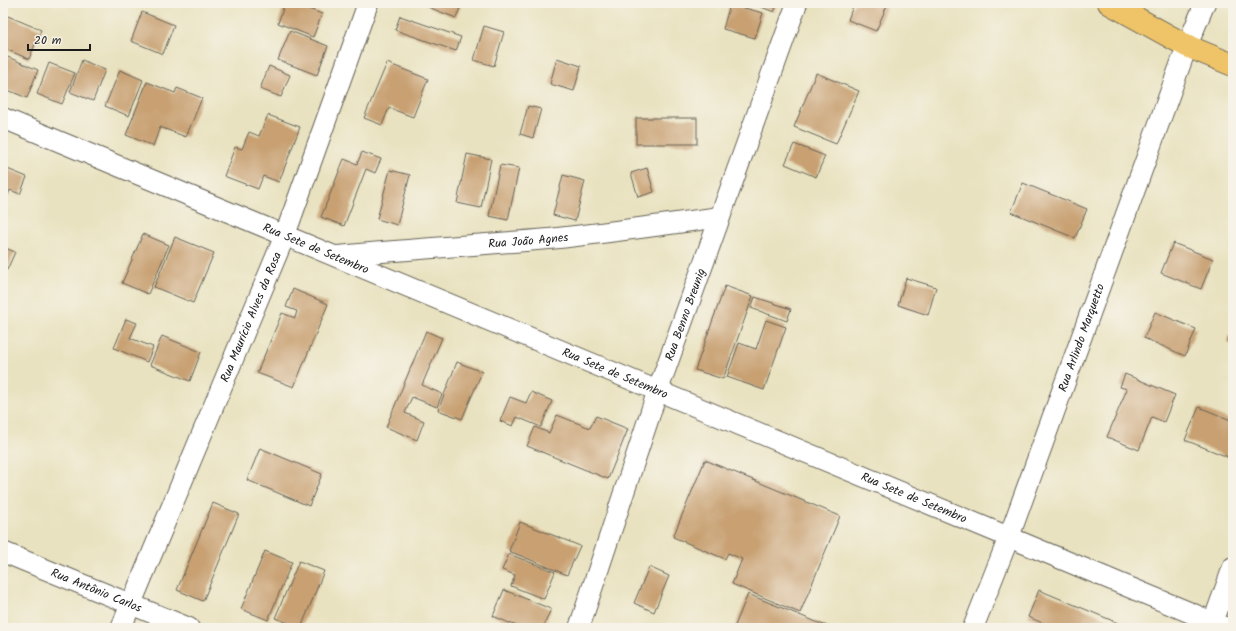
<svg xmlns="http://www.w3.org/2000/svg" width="1236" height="631" viewBox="0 0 1236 631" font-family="Kalam,sans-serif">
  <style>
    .building { fill: #c8a072 }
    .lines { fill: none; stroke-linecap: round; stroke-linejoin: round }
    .minor-casing { stroke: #646155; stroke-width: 22 }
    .major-casing { stroke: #646155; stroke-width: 24 }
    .minor { stroke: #fff; stroke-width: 20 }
    .major { stroke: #efc469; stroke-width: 22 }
    .labels { text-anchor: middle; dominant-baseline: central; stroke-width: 3; stroke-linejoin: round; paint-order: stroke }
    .street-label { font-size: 12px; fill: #1c1c1c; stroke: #f7f3e8 }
  </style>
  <rect width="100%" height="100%" fill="#f7f3e8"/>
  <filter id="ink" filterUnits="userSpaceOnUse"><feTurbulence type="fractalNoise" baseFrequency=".025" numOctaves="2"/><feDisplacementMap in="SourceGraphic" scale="8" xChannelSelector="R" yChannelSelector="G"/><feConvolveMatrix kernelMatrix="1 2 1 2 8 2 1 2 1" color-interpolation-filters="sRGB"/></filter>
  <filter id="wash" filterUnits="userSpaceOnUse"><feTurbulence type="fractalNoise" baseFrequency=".012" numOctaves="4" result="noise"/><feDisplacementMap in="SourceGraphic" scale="16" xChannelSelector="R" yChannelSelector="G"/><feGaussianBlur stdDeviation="0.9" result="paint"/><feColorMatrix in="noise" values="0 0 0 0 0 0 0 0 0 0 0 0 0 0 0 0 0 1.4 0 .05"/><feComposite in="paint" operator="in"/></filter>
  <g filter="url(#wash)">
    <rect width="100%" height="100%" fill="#e9e2c0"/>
    <g id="blocks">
      <g class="building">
        <path d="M285,3H293L322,14L313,37L278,23Z"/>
        <path d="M430,3H462L456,18L428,7Z"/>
        <path d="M751,3H778L774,12Z"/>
        <path d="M854,3H888L876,31L848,20Z"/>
        <path d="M730,4L763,13L755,38L723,29Z"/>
        <path d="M142,12L174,25L163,54L131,41Z"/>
        <path d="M3,14L41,30L29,59L3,48Z"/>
        <path d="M400,16L461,37L456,51L395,30Z"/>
        <path d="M484,26L504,32L494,66L474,60Z"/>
        <path d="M290,31L328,46L317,75L278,60Z"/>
        <path d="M3,55L38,70L27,98L3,88Z"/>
        <path d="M557,58L581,66L574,91L550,84Z"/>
        <path d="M82,60L105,70L93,101L70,92Z"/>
        <path d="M49,63L75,73L62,104L37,94Z"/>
        <path d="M387,63L428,79L413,117L389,108L382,125L364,118Z"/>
        <path d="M269,66L290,75L281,97L260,89Z"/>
        <path d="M120,70L143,80L129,116L105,106Z"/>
        <path d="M816,73L859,91L836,144L794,127Z"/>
        <path d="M147,82L175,93L177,88L202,98L186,137L160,127L153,146L126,135Z"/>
        <path d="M528,106L541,109L533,138L520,134Z"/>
        <path d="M268,115L300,127L279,182L263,176L258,189L224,176L235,147L242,149L249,132L259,136Z"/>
        <rect x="636" y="118" width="61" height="26"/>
        <path d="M794,144L825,156L816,177L785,164Z"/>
        <path d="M362,152L381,159L375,173L366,169L344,226L321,217L344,159L357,164Z"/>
        <path d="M467,154L491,159L481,208L457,203Z"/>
        <path d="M500,165L519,168L508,220L489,216Z"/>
        <path d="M5,168L27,177L20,194L10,190L3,207V173Z"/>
        <path d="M647,168L654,192L638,197L631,173Z"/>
        <path d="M390,170L410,175L397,225L377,219Z"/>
        <path d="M563,175L585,181L575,221L553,215Z"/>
        <path d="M1023,183L1087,209L1075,238L1011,212Z"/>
        <path d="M143,234L169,245L148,294L122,283Z"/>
        <path d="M175,237L214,253L193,303L154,287Z"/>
        <path d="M1173,243L1213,259L1201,289L1161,273Z"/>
        <path d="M3,247L15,252L7,270L3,269Z"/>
        <path d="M906,278L936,287L928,315L898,305Z"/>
        <path d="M725,286L753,296L723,379L695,370Z"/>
        <path d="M293,289L328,304L294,387L257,373L282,313L295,318L297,311L286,307Z"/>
        <path d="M755,297L791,309L787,321L751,308Z"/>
        <path d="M1155,312L1196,329L1185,356L1144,338Z"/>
        <path d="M126,319L137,323L130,338L153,347L147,362L114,348Z"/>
        <path d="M766,320L786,327L764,390L727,377L739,343L756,349Z"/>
        <path d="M1233,328V345L1227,342Z"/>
        <path d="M426,331L442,338L422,385L442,394L437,407L412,397L405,413L424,421L417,440L386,427Z"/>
        <path d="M162,336L201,352L190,381L150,365Z"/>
        <path d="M457,362L482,372L462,419L438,410Z"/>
        <path d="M1125,374L1175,395L1164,422L1152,417L1139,450L1107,437L1127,389L1120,387Z"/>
        <path d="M531,392L552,401L541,427L517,417L513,426L500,421L510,397L526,403Z"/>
        <path d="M1199,407L1233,421V459L1185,440Z"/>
        <path d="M557,415L590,428L596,416L628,429L608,479L527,446L535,427L549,433Z"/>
        <path d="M260,448L322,474L309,506L247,480Z"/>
        <path d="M705,460L840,516L800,613L732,584L742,559L728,553L725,559L673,537Z"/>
        <path d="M213,503L239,514L203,601L177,590Z"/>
        <path d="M520,522L580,546L567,575L509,551Z"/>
        <path d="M265,551L292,562L268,620L241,609Z"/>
        <path d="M509,554L555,572L544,599L511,586L515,575L502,570Z"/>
        <path d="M299,561L324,571L301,628L275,618Z"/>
        <path d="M649,567L669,576L654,612L634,603Z"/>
        <path d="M504,590L551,609L543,628H521L493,616Z"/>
        <path d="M1039,590L1118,623L1116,628H1055L1028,617Z"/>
        <path d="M748,594L831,628H734Z"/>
      </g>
    </g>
  </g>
  <g filter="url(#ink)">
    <use href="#blocks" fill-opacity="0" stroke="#646155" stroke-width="1"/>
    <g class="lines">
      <defs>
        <g id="minor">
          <path id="s1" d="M3,118L1227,628"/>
          <path id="s2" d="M338,256C408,249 478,245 549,239C606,233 663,225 720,217"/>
          <path id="s3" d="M3,552L189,628"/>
          <path id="s4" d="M121,628L285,235L368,3"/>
          <path id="s5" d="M579,628L658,390L797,3"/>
          <path id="s6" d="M973,628L1009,537L1187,46L1205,3"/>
          <path d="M1211,628L1233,567"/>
        </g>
        <path id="major" d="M1109,3L1187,46L1233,65"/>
      </defs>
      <use href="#minor" class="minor-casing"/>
      <use href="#major" class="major-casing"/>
      <use href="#minor" class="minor"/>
      <use href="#major" class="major"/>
    </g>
  </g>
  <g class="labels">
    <g class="street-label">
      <text stroke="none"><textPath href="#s2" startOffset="191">Rua João Agnes</textPath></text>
      <text stroke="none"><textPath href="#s1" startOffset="339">Rua Sete de Setembro</textPath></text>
      <text stroke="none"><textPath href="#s5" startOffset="331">Rua Benno Breunig</textPath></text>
      <text stroke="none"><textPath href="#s4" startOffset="337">Rua Maurício Alves da Rosa</textPath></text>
      <text stroke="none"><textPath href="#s6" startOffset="310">Rua Arlindo Marquetto</textPath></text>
      <text stroke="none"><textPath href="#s1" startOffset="663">Rua Sete de Setembro</textPath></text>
      <text stroke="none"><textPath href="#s1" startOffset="987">Rua Sete de Setembro</textPath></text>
      <text stroke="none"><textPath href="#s3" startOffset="101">Rua Antônio Carlos</textPath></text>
    </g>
  </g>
  <rect width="1236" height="631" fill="none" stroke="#f7f3e8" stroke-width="16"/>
  <path d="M28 44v6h62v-6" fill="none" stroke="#1c1c1c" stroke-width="2"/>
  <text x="34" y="44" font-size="12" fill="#1c1c1c" stroke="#f7f3e8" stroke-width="3" paint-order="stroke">20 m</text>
</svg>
